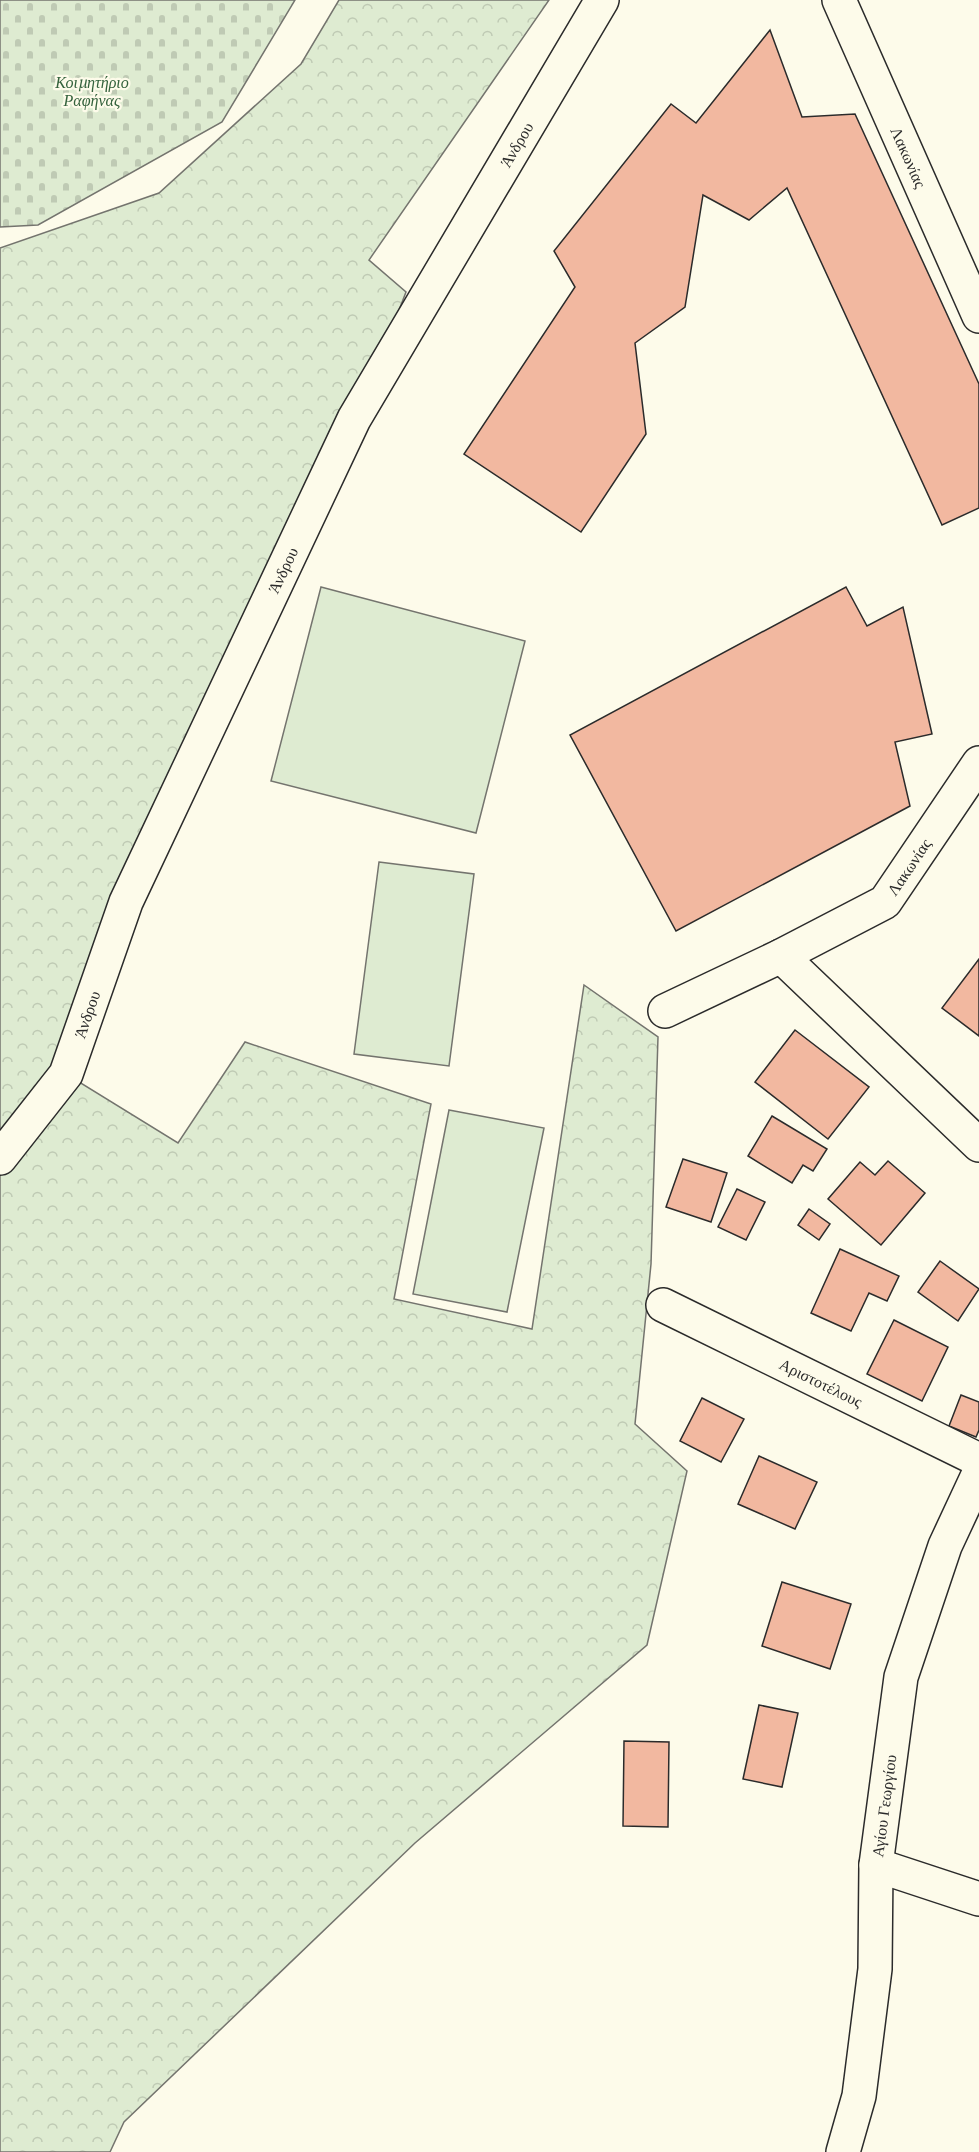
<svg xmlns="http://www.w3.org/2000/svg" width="979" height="2152" viewBox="0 0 979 2152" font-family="'PT Serif',serif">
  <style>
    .forest { fill: url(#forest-crowns); stroke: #74746e; stroke-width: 1.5 }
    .cemetery { fill: url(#cemetery-stones); stroke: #74746e; stroke-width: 1.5 }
    .park { fill: #deebd1; stroke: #74746e; stroke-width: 1.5 }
    .building { fill: #f2b8a0; stroke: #2b2b2b; stroke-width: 1.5 }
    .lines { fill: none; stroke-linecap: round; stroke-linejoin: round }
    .minor-casing { stroke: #2b2b2b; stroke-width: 36 }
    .minor { stroke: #fdfbea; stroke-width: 33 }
    .labels { text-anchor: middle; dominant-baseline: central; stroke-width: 4.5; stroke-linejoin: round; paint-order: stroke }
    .park-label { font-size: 16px; font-style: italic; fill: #34623c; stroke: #fdfbea }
    .street-label { font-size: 16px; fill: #2b2b2b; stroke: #fdfbea }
  </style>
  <defs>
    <pattern id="forest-crowns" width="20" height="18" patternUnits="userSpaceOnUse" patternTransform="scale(1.5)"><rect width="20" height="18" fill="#deebd1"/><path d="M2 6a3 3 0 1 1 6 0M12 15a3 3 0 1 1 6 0" fill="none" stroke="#bfcab4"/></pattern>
    <pattern id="cemetery-stones" width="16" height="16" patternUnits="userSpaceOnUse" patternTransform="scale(1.5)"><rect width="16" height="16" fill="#deebd1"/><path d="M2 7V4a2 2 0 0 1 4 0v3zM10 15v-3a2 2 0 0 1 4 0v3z" fill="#bfcab4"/></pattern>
  </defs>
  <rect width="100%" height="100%" fill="#fdfbea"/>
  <path class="forest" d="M339,0H549L369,260L406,292L332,483L66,1074L178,1143L245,1042L431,1104L394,1299L532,1329L584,985L658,1037L651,1264L635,1424L687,1471L647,1645L415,1843L124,2122L110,2152H0V248L159,193L301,64Z"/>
  <path class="cemetery" d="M0,0H295L222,122L38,225L0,227Z"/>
  <g class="park">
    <path d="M321,587L525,641L476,833L271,781Z"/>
    <path d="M379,862L474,874L449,1066L354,1054Z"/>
    <path d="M449,1110L544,1128L507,1312L413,1294Z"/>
  </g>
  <g class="building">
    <path d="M770,30L802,117L855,114L979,384V508L942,525L787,188L749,220L703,195L685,307L635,343L646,434L581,532L464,454L575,287L554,251L671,104L696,123Z"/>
    <path d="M846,587L867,626L903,607L932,734L895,742L910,806L676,931L570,735Z"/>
    <path d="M979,959V1036L942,1008Z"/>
    <path d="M795,1030L869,1087L828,1139L755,1082Z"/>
    <path d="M772,1116L827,1149L813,1171L803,1165L792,1183L748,1156Z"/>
    <path d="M683,1159L727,1173L711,1222L666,1207Z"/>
    <path d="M888,1161L925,1193L881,1245L828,1199L860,1162L875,1175Z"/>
    <path d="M737,1189L765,1202L746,1240L718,1227Z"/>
    <path d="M809,1209L830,1224L819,1240L798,1225Z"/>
    <path d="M840,1249L899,1276L887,1301L869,1293L851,1331L811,1313Z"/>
    <path d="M940,1261L979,1289L958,1321L918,1292Z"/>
    <path d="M894,1320L948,1347L922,1401L867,1374Z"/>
    <path d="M961,1395L979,1402V1430L976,1437L949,1426Z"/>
    <path d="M702,1398L744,1419L721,1462L680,1441Z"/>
    <path d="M759,1456L817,1482L795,1529L738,1504Z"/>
    <path d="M782,1582L851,1604L830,1669L762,1646Z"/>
    <path d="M759,1705L798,1713L782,1787L743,1779Z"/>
    <path d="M624,1741L669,1742L668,1827L623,1826Z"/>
  </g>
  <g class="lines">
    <defs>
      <g id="minor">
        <path id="s1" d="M839,0L979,316"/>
        <path d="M781,956L979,1145"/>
        <path id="s2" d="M665,1011L781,956L885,902L979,763"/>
        <path id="s3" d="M0,1158L66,1074L126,902L354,419L602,0"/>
        <path id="s4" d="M663,1305L979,1460"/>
        <path d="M876,1865L979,1899"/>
        <path id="s5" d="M843,2152L859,2096L875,1969L876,1865L901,1677L945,1546L979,1473"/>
      </g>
    </defs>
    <use href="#minor" class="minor-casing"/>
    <use href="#minor" class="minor"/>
  </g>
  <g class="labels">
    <g class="park-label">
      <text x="92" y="82">Κοιμητήριο<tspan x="92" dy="18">Ραφήνας</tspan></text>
    </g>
    <g class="street-label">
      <text stroke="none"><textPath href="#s3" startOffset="1142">Άνδρου</textPath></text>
      <text stroke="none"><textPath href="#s1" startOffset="172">Λακωνίας</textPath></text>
      <text stroke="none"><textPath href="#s3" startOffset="656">Άνδρου</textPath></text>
      <text stroke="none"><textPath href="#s2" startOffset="288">Λακωνίας</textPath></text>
      <text stroke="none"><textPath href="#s3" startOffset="170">Άνδρου</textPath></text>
      <text stroke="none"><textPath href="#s4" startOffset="176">Αριστοτέλους</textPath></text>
      <text stroke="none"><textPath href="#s5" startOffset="350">Αγίου Γεωργίου</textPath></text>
    </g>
  </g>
</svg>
